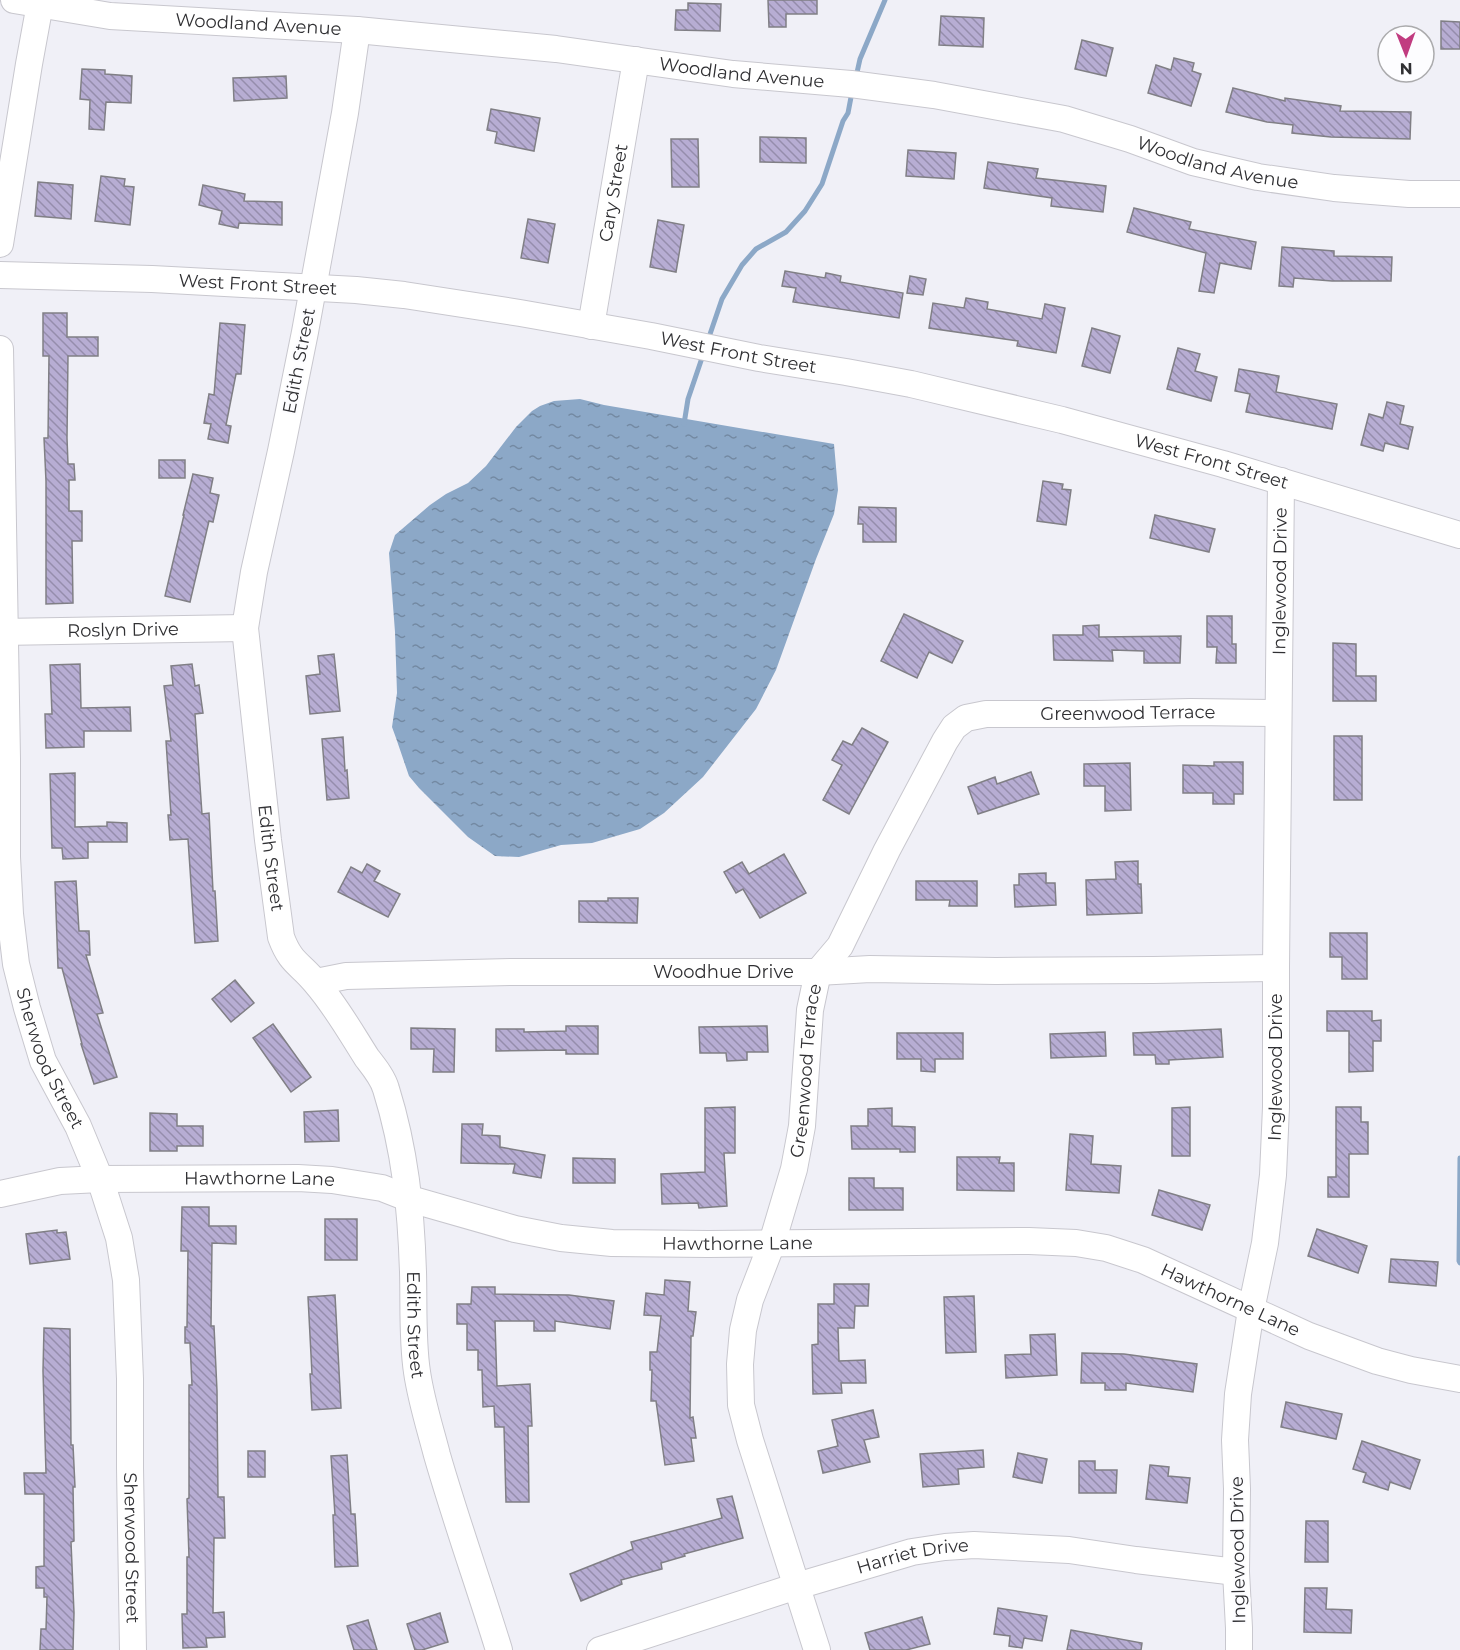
<svg xmlns="http://www.w3.org/2000/svg" width="1460" height="1650" viewBox="0 0 1460 1650" font-family="Montserrat,sans-serif">
  <style>
    .water { fill: url(#water-ripples) }
    .lines { fill: none; stroke-linecap: round; stroke-linejoin: round }
    .stream { stroke: #8ca8c7; stroke-width: 5 }
    .building { fill: url(#building-back-hatch); stroke: #807f85; stroke-width: 1.5 }
    .minor-casing { stroke: #c8c7ce; stroke-width: 28 }
    .minor { stroke: #fff; stroke-width: 26 }
    .labels { text-anchor: middle; dominant-baseline: central; stroke-width: 4.5; stroke-linejoin: round; paint-order: stroke }
    .street-label { font-size: 18px; fill: #303033; stroke: #fdfdff }
  </style>
  <defs>
    <pattern id="water-ripples" width="26" height="14" patternUnits="userSpaceOnUse" patternTransform="scale(1.5)"><rect width="26" height="14" fill="#8ca8c7"/><path d="M2 4q2-2 4 0t4 0M15 11q2-2 4 0t4 0" fill="none" stroke="#7389a2"/></pattern>
    <pattern id="building-back-hatch" width="6" height="6" patternUnits="userSpaceOnUse" patternTransform="scale(1.5)"><rect width="6" height="6" fill="#b7add3"/><path d="M-1 5l2 2M0 0l6 6M5-1l2 2" fill="none" stroke="#958dac"/></pattern>
  </defs>
  <rect width="100%" height="100%" fill="#f0f0f7"/>
  <path class="water" d="M580,399L604,405L834,444L838,490L834,514L816,559L776,670L756,709L703,777L664,813L640,829L592,843L561,845L519,857L495,856L468,837L419,788L409,776L396,738L392,727L397,693L395,632L389,553L395,535L430,505L446,494L468,483L486,466L516,427L532,411L540,406L554,401Z"/>
  <g class="lines">
    <g class="stream">
      <path d="M856,77L860,59L885,0"/>
      <path d="M708,340L722,299L742,265L756,249L786,232L805,211L822,184L843,121L848,113L852,92"/>
      <path d="M684,424L688,399L703,355"/>
      <path d="M1460,1158L1459,1261L1460,1263"/>
    </g>
  </g>
  <g class="building">
    <path d="M768,0H817V14H786V27H769Z"/>
    <path d="M688,3L721,4L720,31L675,30L676,10H688Z"/>
    <path d="M941,16L984,18L983,47L939,45Z"/>
    <path d="M1441,21L1460,22V49H1441Z"/>
    <path d="M1082,40L1113,48L1106,76L1075,69Z"/>
    <path d="M1174,58L1194,63L1192,71L1201,74L1191,106L1148,93L1156,65L1171,70Z"/>
    <path d="M82,69L105,70V74L132,76L131,103L106,102L104,130L89,129L90,100L80,99Z"/>
    <path d="M286,76L287,98L234,101L233,78Z"/>
    <path d="M1233,88L1285,101V98L1341,106L1340,111L1411,112L1410,139L1331,137L1292,133L1293,125L1267,122L1226,112Z"/>
    <path d="M491,109L540,118L534,151L495,143L497,132L487,130Z"/>
    <path d="M760,137L806,138V163L760,162Z"/>
    <path d="M671,139H698L699,187H672Z"/>
    <path d="M908,150L956,153L954,179L906,176Z"/>
    <path d="M988,162L1038,169L1036,178L1106,186L1103,212L1051,206L1052,198L984,188Z"/>
    <path d="M101,176L125,179L124,186L134,187L130,225L95,221Z"/>
    <path d="M38,182L73,185L71,219L35,216Z"/>
    <path d="M203,185L245,194L244,201L282,202V225L239,223L238,228L219,224L222,211L199,205Z"/>
    <path d="M1134,208L1191,222L1189,229L1256,242L1251,269L1220,263L1214,293L1199,291L1206,253L1127,232Z"/>
    <path d="M528,219L555,224L548,263L521,258Z"/>
    <path d="M658,220L684,225L676,272L650,267Z"/>
    <path d="M1282,247L1334,251V256L1392,257L1391,281H1332L1294,278L1293,287L1279,286Z"/>
    <path d="M785,271L825,278L826,273L841,276L840,282L903,293L899,318L793,302L796,288L782,286Z"/>
    <path d="M910,276L926,279L923,295L907,293Z"/>
    <path d="M966,298L988,302L987,309L1042,319L1045,304L1065,308L1056,353L1017,346L1018,341L929,328L933,303L964,308Z"/>
    <path d="M43,313H67V337H98V356H68L67,438L68,464H74L75,480H69V511H82V541H72L73,603L46,604V481L44,438H48L49,356H43Z"/>
    <path d="M220,323L245,325L241,374H236L226,425L231,426L228,443L208,439L211,424L204,423L209,394L214,395Z"/>
    <path d="M1092,328L1120,336L1110,373L1082,366Z"/>
    <path d="M1178,348L1200,354L1195,371L1217,377L1211,401L1167,389Z"/>
    <path d="M1239,369L1279,376L1276,392L1337,404L1332,429L1246,412L1250,394L1235,391Z"/>
    <path d="M1387,402L1404,406L1400,424L1413,427L1408,449L1385,443L1383,451L1361,445L1369,414L1383,418Z"/>
    <rect x="159" y="460" width="26" height="18"/>
    <path d="M193,474L213,478L210,493L219,495L213,522L209,521L190,602L165,596L184,515H183Z"/>
    <path d="M1043,481L1063,484L1062,489L1071,490L1066,525L1037,521Z"/>
    <path d="M859,507L896,508V542H863V524H858Z"/>
    <path d="M1155,515L1215,529L1209,552L1150,538Z"/>
    <path d="M904,614L963,641L952,663L929,652L917,678L881,661Z"/>
    <path d="M1207,616H1232V644H1236V663H1216L1217,647H1207Z"/>
    <path d="M1099,625V637L1181,636L1180,663H1144V651L1112,650L1113,661L1054,660L1053,635H1083V626Z"/>
    <path d="M1333,643L1356,644V676H1376V701H1333Z"/>
    <path d="M334,654L340,711L310,714L306,676L320,674L318,656Z"/>
    <path d="M80,664L81,708L130,707L131,731H84V747L46,748L45,714H52L50,665Z"/>
    <path d="M192,664L195,686L199,685L203,713L195,714L202,814L209,813L213,891H215L218,941L195,943L188,839L170,840L168,815H171L166,741H171L164,686L173,685L171,666Z"/>
    <path d="M862,728L888,742L849,814L823,800L842,765L832,760L843,741L852,745Z"/>
    <rect x="1334" y="736" width="28" height="64"/>
    <path d="M343,737L345,771L347,770L349,798L327,800L322,739Z"/>
    <path d="M1214,762H1243V794H1234V804H1213V793H1183V765L1214,766Z"/>
    <path d="M1130,763L1131,810L1105,811V786H1084V764Z"/>
    <path d="M1031,772L1039,794L978,814L968,787L995,777L997,784Z"/>
    <path d="M75,773V827L107,826V822L127,823V842H88V858L63,859L62,848H52L50,774Z"/>
    <path d="M784,854L806,893L760,918L743,889L736,893L724,872L742,862L749,874Z"/>
    <path d="M1138,861V884H1141L1142,913L1087,915L1086,880L1116,879L1115,862Z"/>
    <path d="M367,864L380,871L374,881L400,894L388,917L338,892L351,867L362,873Z"/>
    <path d="M1046,873V883H1055L1056,905L1015,907L1014,885H1019V874Z"/>
    <path d="M76,881L79,931H89L90,955H86L103,1013L97,1014L117,1077L94,1084L81,1044H82L62,968H58L55,882Z"/>
    <path d="M916,881H977V906H949L950,900H916Z"/>
    <path d="M608,898H638L637,923L579,922V901H608Z"/>
    <path d="M1330,933H1367V979H1342V957H1330Z"/>
    <path d="M235,980L254,1003L231,1022L212,999Z"/>
    <path d="M1327,1011H1372V1021L1381,1020V1041H1373V1071L1349,1072V1031H1327Z"/>
    <path d="M273,1024L311,1077L291,1092L253,1038Z"/>
    <path d="M566,1026H598V1054H566V1050L496,1051V1029H524V1032L566,1031Z"/>
    <path d="M767,1026L768,1052H747V1060L727,1061L726,1053H700L699,1027Z"/>
    <path d="M411,1028L455,1029L454,1072H433L434,1049H411Z"/>
    <path d="M1221,1029L1223,1057L1169,1060V1064H1156L1155,1055H1134L1133,1033Z"/>
    <path d="M1105,1032L1106,1056L1051,1058L1050,1034Z"/>
    <path d="M897,1033H963V1059H935V1072L921,1071V1059H897Z"/>
    <path d="M735,1107V1153H724L727,1206L699,1208L698,1203L662,1204L661,1174L705,1172V1108Z"/>
    <path d="M1190,1107V1156H1172V1108Z"/>
    <path d="M1336,1107H1361V1122H1368V1154H1349V1197H1328V1177H1336Z"/>
    <path d="M892,1108V1126L915,1127V1152H900V1149H852L851,1126H868V1109Z"/>
    <path d="M338,1110L339,1141L305,1142L304,1112Z"/>
    <path d="M150,1113L177,1114V1126H203V1146H177V1151H150Z"/>
    <path d="M462,1124H483L482,1135L500,1136V1147L545,1155L541,1178L513,1173L515,1164L461,1163Z"/>
    <path d="M1070,1134L1093,1136L1091,1164L1121,1166L1119,1193L1066,1190Z"/>
    <path d="M957,1157H1000L999,1163H1014V1191L957,1190Z"/>
    <path d="M573,1158L615,1159V1183H573Z"/>
    <path d="M849,1178H874V1188H903V1210H849Z"/>
    <path d="M1159,1190L1210,1205L1202,1230L1152,1215Z"/>
    <path d="M182,1207H209V1226H236V1244L212,1243L211,1326H214L217,1391L218,1497H224L225,1538H214L213,1613L224,1612L225,1637L206,1638L207,1647L183,1648L182,1614H187V1557H189L187,1499L189,1498V1385H192L190,1343H185V1327H187L188,1251H181Z"/>
    <rect x="325" y="1219" width="32" height="41"/>
    <path d="M1317,1229L1367,1246L1358,1273L1308,1256Z"/>
    <path d="M57,1230V1233L66,1232L70,1259L30,1264L26,1234Z"/>
    <path d="M1391,1259L1438,1262L1436,1286L1389,1282Z"/>
    <path d="M665,1280L690,1282L688,1311L696,1312L693,1336H691L690,1418L693,1417L696,1438H691L694,1461L665,1465L656,1401H651L652,1370H650V1352H657L661,1316L644,1315L646,1293L664,1295Z"/>
    <path d="M834,1284H869L868,1306H855L854,1328H838L839,1361L865,1360L866,1383H841L842,1393L813,1394L812,1345L818,1344V1304H834Z"/>
    <path d="M472,1287H495V1294L569,1295L614,1301L610,1329L555,1321V1331H534V1321H495L497,1386L530,1384L532,1426H528L529,1502H506L504,1427H495L494,1406L483,1407L482,1370H478V1350H467V1324H457V1304H471Z"/>
    <path d="M335,1295L341,1408L312,1410L310,1374H312L308,1297Z"/>
    <path d="M974,1296L976,1352L946,1353L944,1297Z"/>
    <path d="M44,1328L70,1329L71,1445H73L75,1487H73L74,1541L71,1542L74,1613L73,1650H40L41,1629H46L47,1597H44V1588H36V1567L44,1566V1494H25L24,1473H46L43,1371Z"/>
    <path d="M1055,1334L1057,1375L1006,1378L1005,1355L1031,1354L1030,1335Z"/>
    <path d="M1082,1353L1124,1354L1197,1364L1193,1392L1126,1383V1390H1105V1383H1081Z"/>
    <path d="M1286,1402L1342,1414L1336,1439L1281,1427Z"/>
    <path d="M873,1410L879,1437L864,1440L870,1462L823,1473L818,1451L838,1446L832,1420Z"/>
    <path d="M1362,1441L1420,1460L1410,1489L1390,1482L1388,1490L1363,1482L1366,1473L1353,1469Z"/>
    <path d="M983,1450L984,1467L958,1469L959,1484L923,1487L920,1454Z"/>
    <rect x="248" y="1451" width="17" height="26"/>
    <path d="M1018,1453L1047,1459L1042,1483L1013,1477Z"/>
    <path d="M347,1455L351,1514H355L358,1566L335,1567L333,1515H335L331,1456Z"/>
    <path d="M1079,1461H1095V1470H1117L1116,1493H1079Z"/>
    <path d="M1150,1465L1169,1467L1168,1476L1190,1478L1187,1503L1146,1499Z"/>
    <path d="M732,1496L743,1538L684,1554L685,1556L661,1563L662,1569L621,1580L622,1584L581,1601L570,1574L633,1549L631,1542L722,1518L717,1499Z"/>
    <path d="M1306,1521H1328V1562H1305Z"/>
    <path d="M1305,1588H1327L1326,1609L1352,1610L1351,1633L1304,1632Z"/>
    <path d="M998,1608L1047,1616L1042,1641L1024,1638L1022,1648L1009,1646L1010,1636L994,1634Z"/>
    <path d="M440,1613L448,1642L422,1650H415L407,1624Z"/>
    <path d="M922,1617L930,1644L906,1650H870L865,1633Z"/>
    <path d="M368,1620L377,1650H354L347,1626Z"/>
    <path d="M1071,1630L1142,1643L1141,1650H1067Z"/>
  </g>
  <g class="lines">
    <defs>
      <g id="minor">
        <path id="s1" d="M14,0L110,16L357,30L556,49L733,74L851,84L934,95L1064,119L1130,139L1193,162L1258,177L1334,188L1409,194H1460"/>
        <path id="s2" d="M357,30L345,113L305,332L281,451L254,572L245,628L268,840L281,937C291,964 300,963 316,983C336,1006 351,1033 367,1058C374,1067 383,1078 386,1089C405,1150 411,1208 413,1272C414,1305 412,1339 417,1372C421,1400 430,1428 437,1455C456,1521 479,1585 499,1650"/>
        <path d="M0,244L29,64L40,4"/>
        <path id="s3" d="M0,275L152,279L356,290L404,295L520,313L651,336L759,358L846,372L911,384L1062,420L1223,464L1460,535"/>
        <path id="s4" d="M591,326L636,60"/>
        <path id="s5" d="M0,349L7,759V857L10,914L16,964L27,1008L43,1061L78,1126L100,1179L119,1238L126,1280L130,1379V1468L133,1650"/>
        <path id="s6" d="M0,632L245,628"/>
        <path id="s7" d="M316,982L346,976L513,972H818L870,969L996,971L1153,970L1276,968"/>
        <path id="s8" d="M0,1194L60,1181L100,1179L298,1178L332,1180L382,1188L410,1199L515,1229L561,1238L612,1243L708,1244L1029,1241L1076,1243L1106,1248L1143,1260L1309,1336L1377,1361L1411,1370L1460,1379"/>
        <path id="s9" d="M600,1650L797,1586L912,1552L945,1547L974,1545L1069,1550L1136,1560L1236,1572"/>
        <path id="s10" d="M817,1650L750,1440L741,1405L740,1364L743,1330L750,1300L772,1243L794,1169L802,1126L810,1010L818,972L840,946L887,850L945,741L954,727L966,718L986,714H1095L1191,712L1278,713"/>
        <path id="s11" d="M1239,1650V1628L1236,1572L1237,1489L1235,1440L1238,1394L1251,1310L1265,1243L1273,1175L1276,1107V968L1281,481"/>
      </g>
    </defs>
    <use href="#minor" class="minor-casing"/>
    <use href="#minor" class="minor"/>
  </g>
  <g class="labels">
    <g class="street-label">
      <text stroke="none"><textPath href="#s1" startOffset="246">Woodland Avenue</textPath></text>
      <text stroke="none"><textPath href="#s1" startOffset="732">Woodland Avenue</textPath></text>
      <text stroke="none"><textPath href="#s1" startOffset="1218">Woodland Avenue</textPath></text>
      <text stroke="none"><textPath href="#s4" startOffset="135">Cary Street</textPath></text>
      <text stroke="none"><textPath href="#s3" startOffset="258">West Front Street</textPath></text>
      <text stroke="none"><textPath href="#s3" startOffset="744">West Front Street</textPath></text>
      <text transform="translate(299 361) rotate(-79)">Edith Street</text>
      <text stroke="none"><textPath href="#s3" startOffset="1230">West Front Street</textPath></text>
      <text stroke="none"><textPath href="#s11" startOffset="1072">Inglewood Drive</textPath></text>
      <text stroke="none"><textPath href="#s6" startOffset="123">Roslyn Drive</textPath></text>
      <text stroke="none"><textPath href="#s10" startOffset="1158">Greenwood Terrace</textPath></text>
      <text stroke="none"><textPath href="#s2" startOffset="840">Edith Street</textPath></text>
      <text stroke="none"><textPath href="#s7" startOffset="408">Woodhue Drive</textPath></text>
      <text stroke="none"><textPath href="#s5" startOffset="716">Sherwood Street</textPath></text>
      <text stroke="none"><textPath href="#s11" startOffset="586">Inglewood Drive</textPath></text>
      <text stroke="none"><textPath href="#s10" startOffset="600">Greenwood Terrace</textPath></text>
      <text stroke="none"><textPath href="#s8" startOffset="261">Hawthorne Lane</textPath></text>
      <text stroke="none"><textPath href="#s8" startOffset="747">Hawthorne Lane</textPath></text>
      <text stroke="none"><textPath href="#s8" startOffset="1251">Hawthorne Lane</textPath></text>
      <text stroke="none"><textPath href="#s2" startOffset="1344">Edith Street</textPath></text>
      <text stroke="none"><textPath href="#s5" startOffset="1220">Sherwood Street</textPath></text>
      <text transform="translate(1238 1550) rotate(-91)">Inglewood Drive</text>
      <text stroke="none"><textPath href="#s9" startOffset="327">Harriet Drive</textPath></text>
    </g>
  </g>
  <g transform="translate(1406 54) rotate(179)"><circle r="28" fill="#fdfdff" stroke="#ababad" stroke-width="1.5"/>
  <path d="M0-4.5L10 22L0 15L-10 22Z" fill="#c13c80"/>
  <text y="-9" font-size="16" font-weight="bold" text-anchor="middle" fill="#303033">N</text>
  </g>
</svg>
